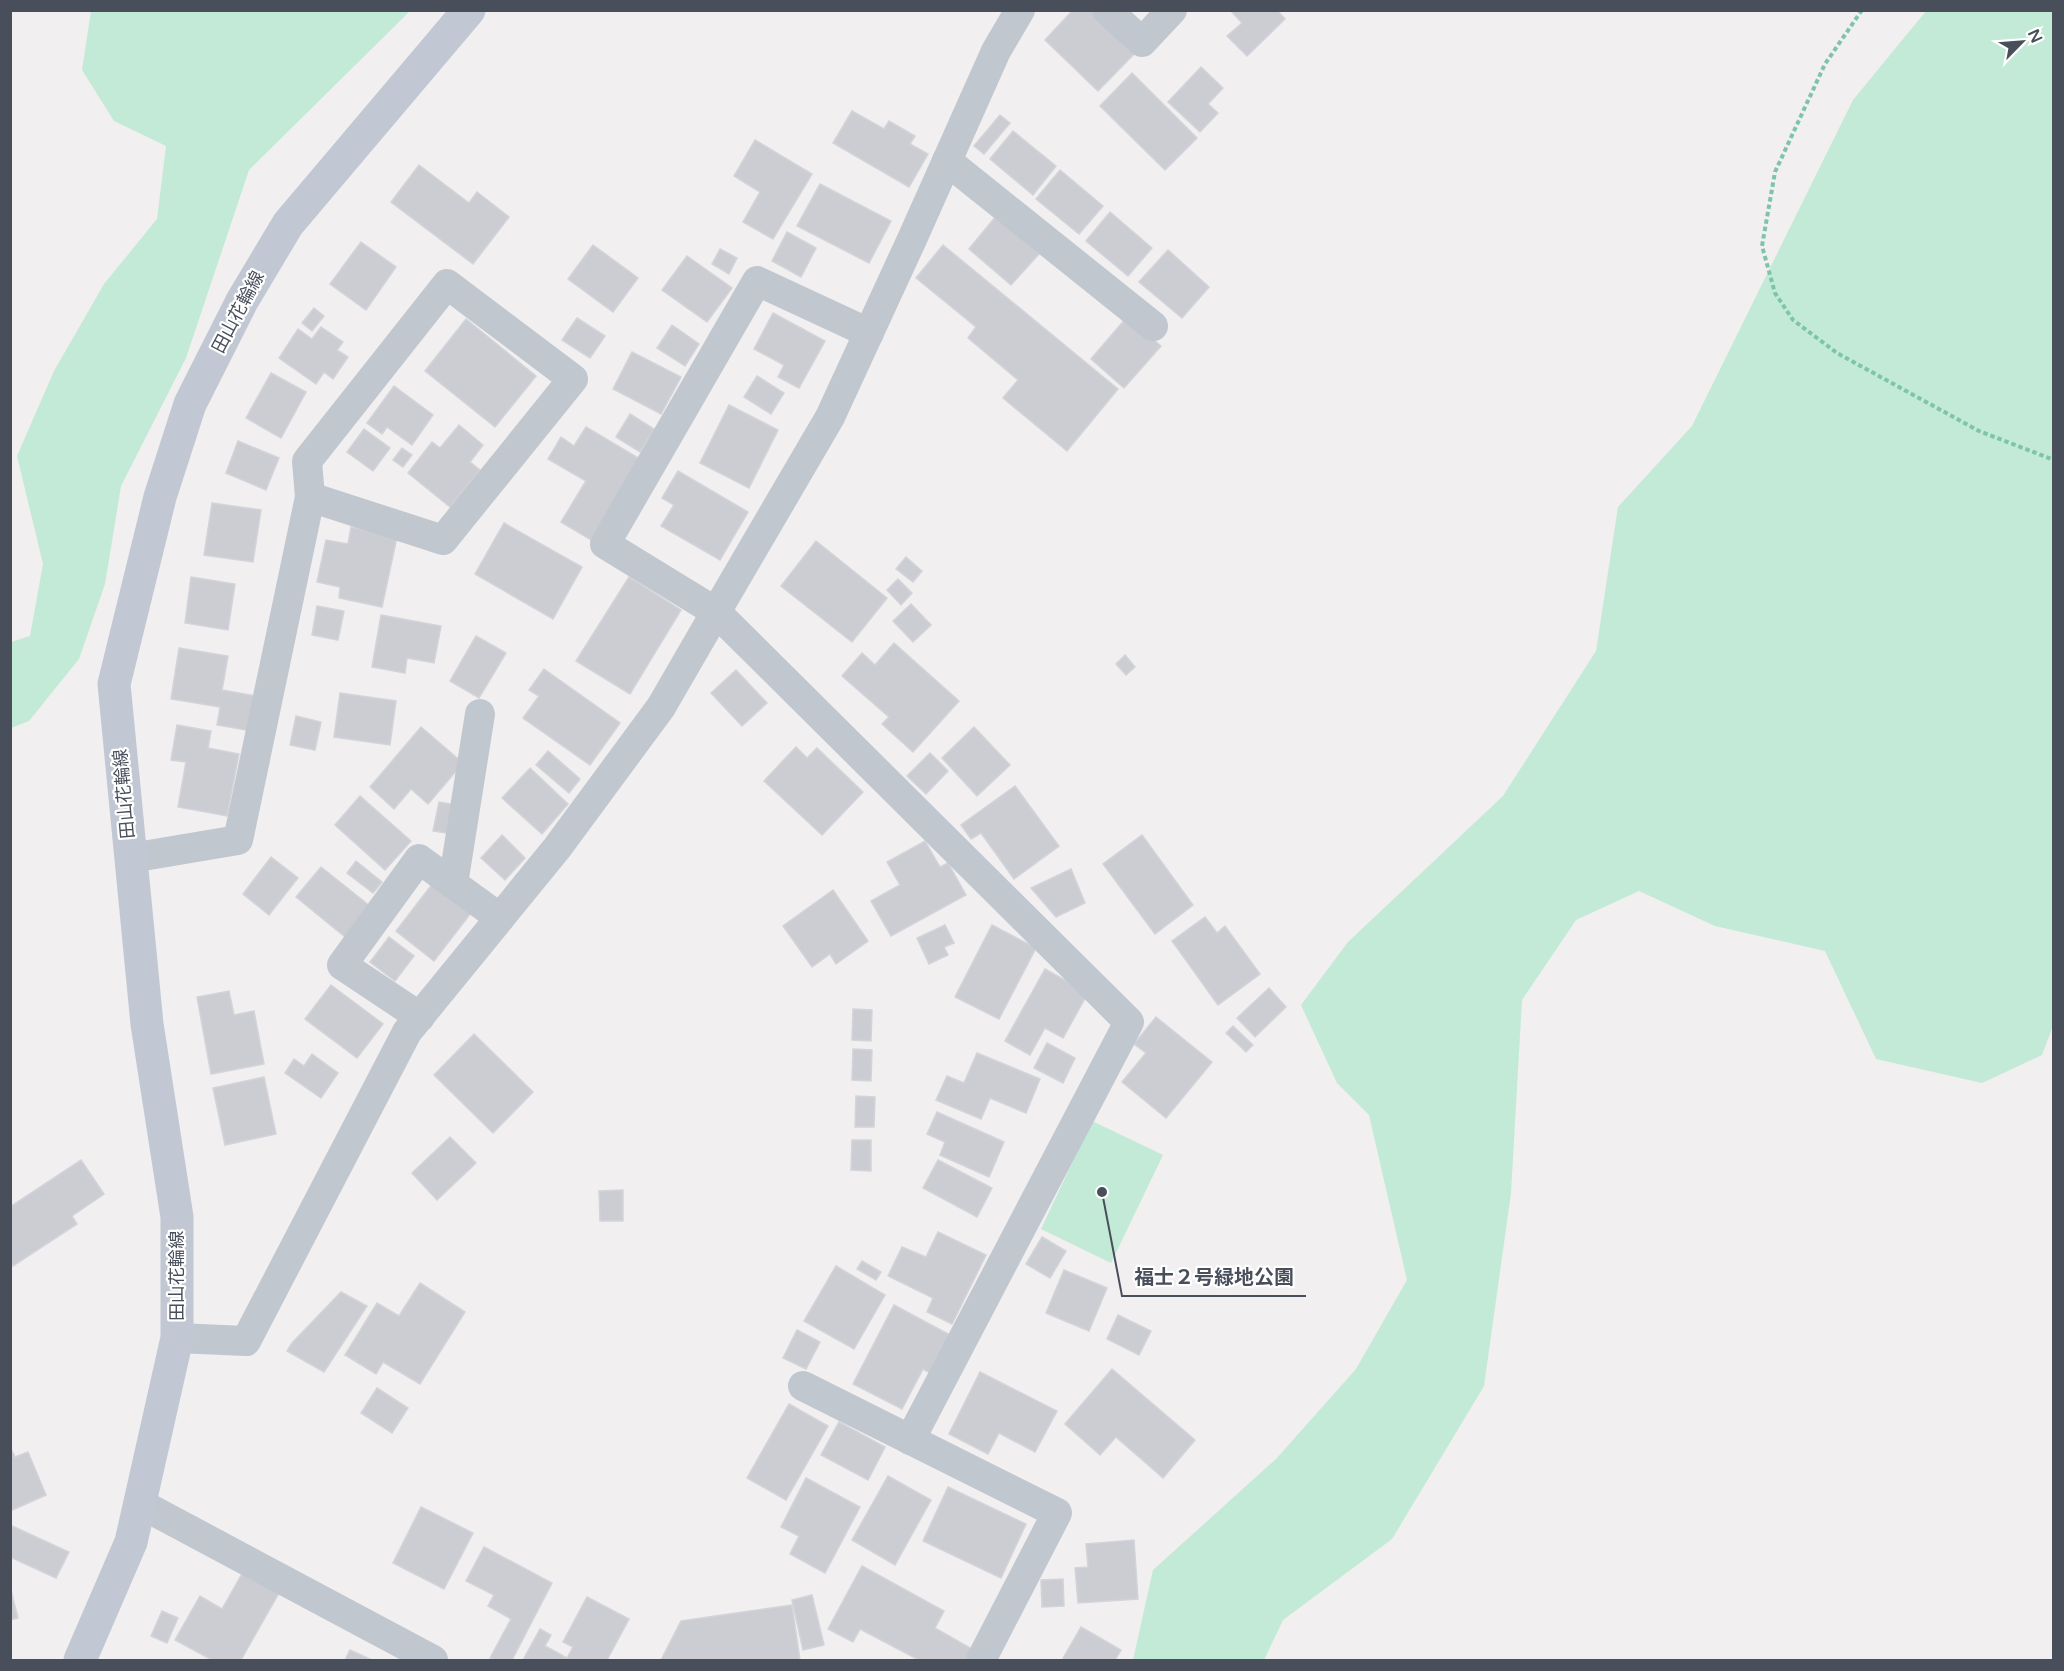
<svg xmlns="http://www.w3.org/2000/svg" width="2064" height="1671" viewBox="0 0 2064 1671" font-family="'Varela Round','Noto Sans JP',sans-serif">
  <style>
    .green { fill: #c2ead7 }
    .building { fill: #cccdd3; stroke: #d3d4d9; stroke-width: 1.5 }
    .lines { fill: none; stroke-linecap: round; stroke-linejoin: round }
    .path { stroke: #7ec4ab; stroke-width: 4; stroke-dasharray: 4.5 3; stroke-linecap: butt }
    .street { stroke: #c1c7cf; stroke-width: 30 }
    .secondary { stroke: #c1c8d3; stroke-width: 33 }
    .labels { text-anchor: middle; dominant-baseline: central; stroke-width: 4.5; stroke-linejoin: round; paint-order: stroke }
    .street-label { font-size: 18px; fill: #494f5a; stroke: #fff }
    .leader { fill: none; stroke: #494f5a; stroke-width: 2 }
    .callout-dot { fill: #494f5a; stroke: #fff; stroke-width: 2 }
    .callout-label { font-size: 20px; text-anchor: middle; font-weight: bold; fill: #494f5a; stroke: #fff; stroke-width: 4.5; stroke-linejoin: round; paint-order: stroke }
  </style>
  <rect width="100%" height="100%" fill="#f1efef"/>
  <g class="green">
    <path d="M91,11H410L249,170L186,358L121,486L105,584L79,659L29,721L11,728V642L30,636L43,564L17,456L54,371L104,284L157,219L166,146L114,121L82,70Z"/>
    <path d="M1926,11H2053L2054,1023L2042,1055L1982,1083L1876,1059L1825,951L1715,926L1639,891L1576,920L1522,1000L1511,1193L1484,1386L1392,1539L1283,1620L1264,1660H1133L1153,1570L1276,1459L1356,1369L1407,1280L1369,1115L1337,1083L1301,1005L1348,942L1503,796L1596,651L1618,507L1692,426L1853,100Z"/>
    <path d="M1092,1121L1163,1155L1111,1263L1041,1229Z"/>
  </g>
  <g class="building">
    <path d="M1073,10H1093L1136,52L1098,91L1045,40Z"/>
    <path d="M1230,10H1277L1285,19L1247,56L1227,36L1242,23Z"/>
    <path d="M1201,67L1223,88L1208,104L1218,113L1200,132L1168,102Z"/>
    <path d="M1132,73L1197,138L1165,170L1100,106Z"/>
    <path d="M852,111L884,129L889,121L915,136L910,144L928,154L909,187L833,143Z"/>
    <path d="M1000,115L1010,123L984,154L974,146Z"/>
    <path d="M1013,131L1056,166L1033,195L990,159Z"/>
    <path d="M755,140L812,174L773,239L743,222L760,192L734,176Z"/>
    <path d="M419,165L469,203L477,192L509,217L473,264L391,202Z"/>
    <path d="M1060,170L1103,206L1079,234L1036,199Z"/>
    <path d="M820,184L891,221L869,263L797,226Z"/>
    <path d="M1110,212L1152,248L1128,276L1086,241Z"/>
    <path d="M996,216L1039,254L1011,285L969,249Z"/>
    <path d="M787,232L816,248L801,277L772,261Z"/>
    <path d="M361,242L396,267L366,310L330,284Z"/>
    <path d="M593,245L638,278L613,312L568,279Z"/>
    <path d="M943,245L1118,389L1067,451L1003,398L1018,380L968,338L976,327L916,278Z"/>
    <path d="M720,249L737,258L729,274L712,264Z"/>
    <path d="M1168,250L1209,287L1182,318L1139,282Z"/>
    <path d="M687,256L732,288L707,322L662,290Z"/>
    <path d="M314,308L324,316L312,331L302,323Z"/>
    <path d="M773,313L825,341L799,388L778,377L784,365L754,349Z"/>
    <path d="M1127,317L1161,346L1124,388L1091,359Z"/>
    <path d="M577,318L605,336L590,358L562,340Z"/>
    <path d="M466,319L536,376L495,427L425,371Z"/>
    <path d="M672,325L699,344L685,366L657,348Z"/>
    <path d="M321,327L343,342L337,350L348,357L333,379L324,372L316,384L279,358L298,329L312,339Z"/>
    <path d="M632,352L681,377L661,414L613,389Z"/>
    <path d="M271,373L306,392L281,438L246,418Z"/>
    <path d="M757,376L784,393L771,414L744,397Z"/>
    <path d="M394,386L433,415L412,445L387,427L382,434L367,423Z"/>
    <path d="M729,405L778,430L749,488L700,463Z"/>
    <path d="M630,414L654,429L640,452L616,437Z"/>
    <path d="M459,425L483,445L470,462L480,470L450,507L408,473L432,442L440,448Z"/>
    <path d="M586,427L640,459L591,540L561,522L586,481L548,459L561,437L574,446Z"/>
    <path d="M364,429L390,448L373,471L347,452Z"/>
    <path d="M238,441L279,458L266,490L226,473Z"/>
    <path d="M402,448L412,455L403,467L393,460Z"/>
    <path d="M678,471L748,512L720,560L661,526L674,505L662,498Z"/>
    <path d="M212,503L261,510L253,562L204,555Z"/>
    <path d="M504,523L582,567L553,619L475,574Z"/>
    <path d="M351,527L397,537L382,607L339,598L340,587L317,582L326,540L348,544Z"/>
    <path d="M816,541L887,598L852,642L781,586Z"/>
    <path d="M906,557L922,571L913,582L896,569Z"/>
    <path d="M191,577L235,584L228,630L185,623Z"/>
    <path d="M629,577L681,610L630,694L576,661Z"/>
    <path d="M898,579L912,593L901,605L887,590Z"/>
    <path d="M911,604L931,625L913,642L893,621Z"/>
    <path d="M317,606L344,611L338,640L312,635Z"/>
    <path d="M381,615L441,626L434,663L407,658L405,673L372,667Z"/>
    <path d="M476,636L506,653L479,698L450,681Z"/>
    <path d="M894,643L959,701L913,752L882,724L889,717L842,676L862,653L875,665Z"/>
    <path d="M179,648L228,656L222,690L256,696L251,731L217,725L220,707L171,699Z"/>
    <path d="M1125,655L1135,667L1126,675L1116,664Z"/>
    <path d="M544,669L620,723L590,765L523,718L539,696L529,690Z"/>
    <path d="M736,670L767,703L742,726L711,693Z"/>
    <path d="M340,693L396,701L390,745L334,737Z"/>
    <path d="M296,716L321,722L315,750L290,745Z"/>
    <path d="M177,725L211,731L208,748L239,754L227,816L178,807L186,762L171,760Z"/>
    <path d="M421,727L463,763L428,804L411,789L394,809L370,787Z"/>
    <path d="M974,727L1010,765L977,796L942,758Z"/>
    <path d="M796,747L807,758L817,748L863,792L822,835L764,781Z"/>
    <path d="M548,751L580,779L569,793L536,765Z"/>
    <path d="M930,753L948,771L926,794L907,776Z"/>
    <path d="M530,768L568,804L542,834L502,798Z"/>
    <path d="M1015,786L1059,846L1014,879L981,833L971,839L961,825Z"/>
    <path d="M360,796L411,841L385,870L335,825Z"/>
    <path d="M439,802L457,805L451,834L433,831Z"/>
    <path d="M502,835L525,858L505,880L481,858Z"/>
    <path d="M1142,835L1193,905L1155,934L1103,864Z"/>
    <path d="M925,841L940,867L948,863L966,895L891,936L871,901L900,885L887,862Z"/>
    <path d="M271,857L298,878L269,915L243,894Z"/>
    <path d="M356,861L382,882L373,893L347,873Z"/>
    <path d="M321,867L370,906L345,937L296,897Z"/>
    <path d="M1071,869L1085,903L1056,917L1031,888Z"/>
    <path d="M433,883L471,913L434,961L396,931Z"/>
    <path d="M833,890L868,941L836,964L830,954L812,967L783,926Z"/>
    <path d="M1205,917L1217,933L1225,926L1260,974L1218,1005L1172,941Z"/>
    <path d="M945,925L954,943L944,947L948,955L929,964L917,938Z"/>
    <path d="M992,925L1036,948L999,1019L955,997Z"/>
    <path d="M389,937L414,956L395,981L370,962Z"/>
    <path d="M1045,969L1088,993L1063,1038L1045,1028L1030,1055L1005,1041Z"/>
    <path d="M331,985L383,1024L357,1058L305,1019Z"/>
    <path d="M1269,988L1286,1007L1255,1037L1237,1018Z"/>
    <path d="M229,991L234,1015L254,1011L264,1064L211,1074L197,997Z"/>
    <path d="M853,1009L872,1010L871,1041L852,1040Z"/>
    <path d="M1156,1017L1212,1062L1166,1118L1122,1082L1146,1053L1134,1044Z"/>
    <path d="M1233,1026L1253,1045L1246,1052L1226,1033Z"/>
    <path d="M474,1034L533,1092L493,1133L434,1075Z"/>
    <path d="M1047,1043L1075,1058L1063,1083L1034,1068Z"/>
    <path d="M853,1049L872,1050L871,1081L852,1080Z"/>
    <path d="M977,1053L1040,1079L1026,1113L990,1098L981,1119L936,1100L947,1076L964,1083Z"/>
    <path d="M312,1054L338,1073L321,1098L285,1073L294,1059L304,1066Z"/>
    <path d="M264,1077L276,1134L225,1145L213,1088Z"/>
    <path d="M856,1096L875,1097L874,1127H855Z"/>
    <path d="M937,1112L1004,1142L989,1177L940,1155L945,1142L927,1134Z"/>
    <path d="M450,1137L476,1163L437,1200L412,1173Z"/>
    <path d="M852,1140H871V1171L851,1170Z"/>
    <path d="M81,1160L104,1194L72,1216L77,1224L13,1266L10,1261V1207Z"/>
    <path d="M938,1160L992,1188L977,1217L923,1188Z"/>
    <path d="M623,1190V1221H600L599,1191Z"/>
    <path d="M938,1232L986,1255L952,1324L927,1312L933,1298L888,1276L902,1247L926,1257Z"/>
    <path d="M1042,1237L1066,1251L1050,1278L1026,1264Z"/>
    <path d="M862,1261L881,1272L876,1280L857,1269Z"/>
    <path d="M836,1266L885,1295L854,1349L804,1321Z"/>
    <path d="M1064,1270L1107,1288L1089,1331L1046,1313Z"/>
    <path d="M420,1283L465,1312L420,1384L383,1362L376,1374L345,1355L377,1303L399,1316Z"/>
    <path d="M341,1292L367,1306L324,1372L287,1351L292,1343Z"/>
    <path d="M894,1305L952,1336L932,1374L923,1369L902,1409L853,1384Z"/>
    <path d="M1118,1315L1151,1331L1139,1355L1107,1339Z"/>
    <path d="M797,1330L820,1342L806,1369L783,1358Z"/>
    <path d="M1112,1369L1195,1440L1163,1478L1116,1437L1100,1455L1065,1424Z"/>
    <path d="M980,1372L1057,1411L1035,1452L999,1433L988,1454L949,1434Z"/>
    <path d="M377,1388L408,1408L392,1433L361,1413Z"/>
    <path d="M789,1404L828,1426L786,1500L747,1478Z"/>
    <path d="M839,1422L885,1447L868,1480L821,1455Z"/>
    <path d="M10,1447L15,1457L28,1452L46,1495L10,1511Z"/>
    <path d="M888,1476L931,1500L895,1565L852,1540Z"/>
    <path d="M806,1478L860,1507L825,1573L790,1554L799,1536L781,1527Z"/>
    <path d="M948,1487L1026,1524L1001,1578L923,1541Z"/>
    <path d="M421,1507L473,1533L444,1589L393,1563Z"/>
    <path d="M10,1525L69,1552L56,1578L10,1557Z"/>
    <path d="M1134,1540L1138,1599L1078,1603L1075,1568L1088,1567L1086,1544Z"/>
    <path d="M484,1547L552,1583L512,1660H495L490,1658L511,1619L488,1606L494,1595L466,1581Z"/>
    <path d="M862,1566L944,1611L935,1628L972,1649L966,1660H919L860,1629L853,1642L828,1629Z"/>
    <path d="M243,1572L279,1593L241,1660H212L175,1640L200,1596L222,1609Z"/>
    <path d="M1063,1579L1064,1606L1042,1607L1041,1580Z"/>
    <path d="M10,1587L18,1618L10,1620Z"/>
    <path d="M812,1595L824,1645L803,1650L792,1600Z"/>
    <path d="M587,1597L629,1619L607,1660H523L540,1629L551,1635L545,1646L567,1658L573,1647L563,1642Z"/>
    <path d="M792,1605L800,1660H661L681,1621Z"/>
    <path d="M162,1611L178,1618L167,1643L151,1636Z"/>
    <path d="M1081,1627L1121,1650L1115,1660H1062Z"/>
    <path d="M350,1650L372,1660H345Z"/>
  </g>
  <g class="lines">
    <path class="path" d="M1862,10L1825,64L1775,172L1762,246L1775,293L1793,320L1837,353L1979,431L2054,460"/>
    <g class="street">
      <path d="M1107,10L1142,42L1172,10"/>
      <path d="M947,161L1153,326"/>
      <path d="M869,333L757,281L605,544L716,612L1129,1022L910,1440"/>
      <path d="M131,858L238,840L310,497L443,540L573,379L447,284L307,461L310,497"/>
      <path d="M453,884L480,714"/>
      <path d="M420,1017L342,965L419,859L500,918"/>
      <path d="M177,1338L246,1341L407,1032L557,848L661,707L716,612L830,417L913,237L996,51L1020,10"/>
      <path d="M803,1386L1057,1513L981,1660"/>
      <path d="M139,1503L433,1660"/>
    </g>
    <path class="secondary" d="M80,1660L131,1542L177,1338V1217L147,1024L114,684L160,497L190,404L242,301L288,224L469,10"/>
  </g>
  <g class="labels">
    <g class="street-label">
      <text transform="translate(238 312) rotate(-62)">田山花輪線</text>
      <text transform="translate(124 794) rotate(-95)">田山花輪線</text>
      <text transform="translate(177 1276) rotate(-90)">田山花輪線</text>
    </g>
  </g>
  <path class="leader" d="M1102 1192L1122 1296H1306"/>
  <circle class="callout-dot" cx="1102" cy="1192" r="6"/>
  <g class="callout-label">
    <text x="1214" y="1284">福士２号緑地公園</text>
  </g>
  <rect width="2064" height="1671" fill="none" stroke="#494f5a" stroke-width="24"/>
  <g transform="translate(2022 42) rotate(65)" stroke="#ffffff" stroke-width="4.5" paint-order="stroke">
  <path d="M0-4.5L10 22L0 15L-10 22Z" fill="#494f5a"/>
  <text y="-9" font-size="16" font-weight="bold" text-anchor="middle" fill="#494f5a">N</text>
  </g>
</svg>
